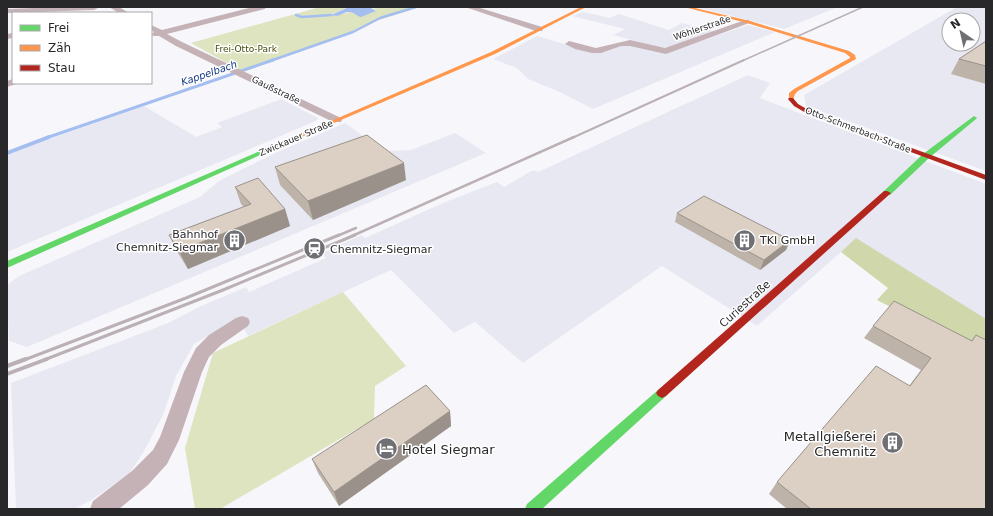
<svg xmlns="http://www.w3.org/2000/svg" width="993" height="516" viewBox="0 0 993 516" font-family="'DejaVu Sans',sans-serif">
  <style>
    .built { fill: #e7e8f2; fill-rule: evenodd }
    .green { fill: #dee4c0 }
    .forest { fill: #d0d8ab }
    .water { fill: #a4bef0 }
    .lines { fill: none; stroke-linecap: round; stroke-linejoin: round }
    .stream-far2 { stroke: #a4bef0; stroke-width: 2.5 }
    .stream-far1 { stroke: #a4bef0; stroke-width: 3 }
    .stream { stroke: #a4bef0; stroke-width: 4 }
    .street { fill: #c5b2b7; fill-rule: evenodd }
    .fast { fill: #63d668; fill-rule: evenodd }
    .slow { fill: #ff974d; fill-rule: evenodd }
    .jam { fill: #b3261e; fill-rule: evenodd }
    .rail-far4 { stroke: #bbb1b5; stroke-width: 1.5 }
    .rail-far3 { stroke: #bbb1b5; stroke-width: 2 }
    .rail-far2 { stroke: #bbb1b5; stroke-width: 2.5 }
    .rail-far1 { stroke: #bbb1b5; stroke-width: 3 }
    .rail { stroke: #bbb1b5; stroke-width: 4 }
    .wall { fill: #bdb3a9 }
    .shaded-wall { fill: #9a928a }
    .building { fill: #dcd0c5; stroke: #9a928a }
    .labels { text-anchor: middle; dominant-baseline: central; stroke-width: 3; stroke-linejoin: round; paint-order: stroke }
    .far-street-label { font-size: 9px; fill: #28282b; stroke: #fff }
    .far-park-label { font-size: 9px; fill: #444b0a; stroke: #fff }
    .far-water-label { font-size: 10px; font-style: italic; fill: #113887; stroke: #fff }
    .poi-label { font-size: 11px; fill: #28282b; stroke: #fff; text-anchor: start }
    .street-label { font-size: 11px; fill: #28282b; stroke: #fff }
    .near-poi-label { font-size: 13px; fill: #28282b; stroke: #fff; text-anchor: end }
  </style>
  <rect width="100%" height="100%" fill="#f7f7fb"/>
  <g class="built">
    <path d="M696,7H838L784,29Z"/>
    <path d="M957,7H986V171L806,106L804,95ZM949,20H973V44H949Z"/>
    <path d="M583,12L610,18L619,14L669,30L682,23L717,32L667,48L654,46L613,35L625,29L572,16Z"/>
    <path d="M748,25L775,32L593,109L562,93L528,79L517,68L493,59L537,36L592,52L610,50L622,44L660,52L698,42Z"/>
    <path d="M748,75L770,83L760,98L986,184V326L841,252L757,326L662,266L523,363L475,322L454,333L391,270L248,336L239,319L194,344L176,376L163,415L143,453L129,474L90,501L74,509H16L11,383L168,323L199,307L246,287L249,292L326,258L322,253L362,235L365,238L443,203L497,182L504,187L533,170L538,172Z"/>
    <path d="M281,99L318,118L316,121L7,252V154L144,106L196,137L222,127L217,123Z"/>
    <path d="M345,123L384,151L411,150L455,133L486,153L27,347L9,341L7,285L19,276L200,197L219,181L273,154Z"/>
  </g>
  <g class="green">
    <path d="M320,7H349L332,14L334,16L350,12L369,14L376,10L373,8L360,7H420L376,21L354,32L243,72L191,43Z"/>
    <path d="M343,292L406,366L375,386L374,419L220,509H195L185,448L213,353Z"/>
  </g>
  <path class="forest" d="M856,238L986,319V356L877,300L888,288L841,252Z"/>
  <path class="water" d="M349,7L371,8L376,11L361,17C356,16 355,12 349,12C342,12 340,18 331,15Z"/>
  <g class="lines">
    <g class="stream-far2">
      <path d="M296,15L302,17L331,15"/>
      <path d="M270,61L353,32L380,18L416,7"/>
    </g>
    <path class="stream-far1" d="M46,138L273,60"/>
    <path class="stream" d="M7,153L49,137"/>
    <g class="street">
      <path d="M59,7L98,8L94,10L7,13V9Z"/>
      <path d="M109,7H119L129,13H119Z"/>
      <path d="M253,7H266L265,9L167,34L182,42L341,118L342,120L341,122H333L176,46L159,36H153L152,34L154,32L151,30V25L162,30Z"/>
      <path d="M465,7H477L542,27L543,29L542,31H536Z"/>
      <path d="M745,20H748L752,22L666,54L630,46H621L601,53H592L575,49L565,44L569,41L596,48L630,40L665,48Z"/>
      <path d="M13,33V38L7,39V34Z"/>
      <path d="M13,79V83H17L16,84L7,87V81Z"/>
      <path d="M242,316L248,318L250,322L248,326L221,345L209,357L202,372L179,440L167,464L148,485L119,509H90L93,501L132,471L153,450L160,437L184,372L196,348L209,335L236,318Z"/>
    </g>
    <g class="fast">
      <path d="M974,116L977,118L976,119L929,158L890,195H884L883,193L884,191L923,154Z"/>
      <path d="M283,141L286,143L285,144L7,268V261Z"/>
      <path d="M662,388L666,390L668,393L666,396L542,509H525L527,504L658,390Z"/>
    </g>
    <g class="slow">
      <path d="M581,7H586L495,54L285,144H281L280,143L491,52Z"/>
      <path d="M684,7H691L750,21L849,51L855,55L856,59L798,91L795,94L793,100H789V93L794,89L850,58V57L845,53L747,23Z"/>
    </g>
    <g class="jam">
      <path d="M789,98H793L798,104L810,111L986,175V180L806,113L794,106L788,99Z"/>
      <path d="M884,191H887L891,193L666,396L662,398L658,396L656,393L658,390Z"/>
    </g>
    <path class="rail-far4" d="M742,61L863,7"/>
    <path class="rail-far3" d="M572,138L744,60"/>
    <g class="rail-far2">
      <path d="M337,236L356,228"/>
      <path d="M352,236L574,137"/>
    </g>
    <g class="rail-far1">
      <path d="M24,360L186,298L339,235"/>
      <path d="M44,360L223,290L355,235"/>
    </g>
    <g class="rail">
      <path d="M7,366L26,359"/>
      <path d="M7,374L47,359"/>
    </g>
  </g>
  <g class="wall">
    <path d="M986,41V84L951,74L959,59Z"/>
    <path d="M275,167L406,180L313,220L280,185Z"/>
    <path d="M235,187L285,209L290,226L188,269L178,253L169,235L244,207L241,204Z"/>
    <path d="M677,213L790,240L786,250L760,270L675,222Z"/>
    <path d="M873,326L971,341L976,335L986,509H787L769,494L777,482L909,386L921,370L864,338Z"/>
    <path d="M450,411L451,426L339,506L318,473L312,459Z"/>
  </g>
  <g class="shaded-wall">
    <path d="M404,163L406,180L313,220L308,201Z"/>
    <path d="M285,209L290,226L188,269L179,251Z"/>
    <path d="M790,240L786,250L760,270L764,260Z"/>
    <path d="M450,411L451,426L339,506L334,492Z"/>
  </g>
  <g class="building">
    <path d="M986,41V66L959,59Z"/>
    <path d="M367,135L404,163L308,201L275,167L361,137Z"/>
    <path d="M258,178L285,209L179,251L169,235L251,204L235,187Z"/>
    <path d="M704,196L790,240L764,260L677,213Z"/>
    <path d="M894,301L972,341L976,335L986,340V509H811L777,482L876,366L910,386L931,358L873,326Z"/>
    <path d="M426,385L450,411L334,492L312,459Z"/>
  </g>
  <defs>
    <symbol id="building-disc" viewBox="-11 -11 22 22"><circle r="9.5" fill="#707074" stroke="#fff"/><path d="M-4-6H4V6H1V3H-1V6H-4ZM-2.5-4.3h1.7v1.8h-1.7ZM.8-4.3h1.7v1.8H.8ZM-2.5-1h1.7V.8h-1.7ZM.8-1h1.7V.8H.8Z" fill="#fff"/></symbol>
    <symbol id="station-disc" viewBox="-11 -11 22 22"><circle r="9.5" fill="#707074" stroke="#fff"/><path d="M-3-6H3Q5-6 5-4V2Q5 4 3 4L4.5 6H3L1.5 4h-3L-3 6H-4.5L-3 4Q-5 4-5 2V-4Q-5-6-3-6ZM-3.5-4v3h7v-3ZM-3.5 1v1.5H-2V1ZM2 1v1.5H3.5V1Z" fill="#fff"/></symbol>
    <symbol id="hotel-disc" viewBox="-11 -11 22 22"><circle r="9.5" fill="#707074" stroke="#fff"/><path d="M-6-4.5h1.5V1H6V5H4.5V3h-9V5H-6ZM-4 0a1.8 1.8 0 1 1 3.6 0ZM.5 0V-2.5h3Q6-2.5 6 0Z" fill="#fff"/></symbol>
  </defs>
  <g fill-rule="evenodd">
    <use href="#building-disc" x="222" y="228" width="25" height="25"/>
    <use href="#building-disc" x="732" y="228" width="25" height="25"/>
    <use href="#station-disc" x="302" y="236" width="25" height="25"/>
    <use href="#building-disc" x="880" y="430" width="25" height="25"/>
    <use href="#hotel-disc" x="374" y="436" width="25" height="25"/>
  </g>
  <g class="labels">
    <g class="far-street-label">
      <text transform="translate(702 28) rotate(-19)">Wöhlerstraße</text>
      <text transform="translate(276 90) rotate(26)">Gaußstraße</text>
      <text transform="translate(858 130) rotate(21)">Otto-Schmerbach-Straße</text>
      <text transform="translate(296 138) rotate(-23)">Zwickauer Straße</text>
    </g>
    <g class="far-park-label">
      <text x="246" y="49">Frei-Otto-Park</text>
    </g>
    <g class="far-water-label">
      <text transform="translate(209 73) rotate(-19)">Kappelbach</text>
    </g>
    <g class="poi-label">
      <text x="218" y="234" text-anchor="end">Bahnhof<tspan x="218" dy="13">Chemnitz-Siegmar</tspan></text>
      <text x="760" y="240">TKI GmbH</text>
      <text x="330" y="249">Chemnitz-Siegmar</text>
    </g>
    <g class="street-label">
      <text transform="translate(745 304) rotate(-42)">Curiestraße</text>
    </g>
    <g class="near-poi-label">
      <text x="876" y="436">Metallgießerei<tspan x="876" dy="15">Chemnitz</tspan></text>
      <text x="402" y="449" text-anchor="start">Hotel Siegmar</text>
    </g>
  </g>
  <rect width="993" height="516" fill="none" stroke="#28282b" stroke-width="16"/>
  <rect x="12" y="12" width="140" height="72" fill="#ffffff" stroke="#a9a9aa"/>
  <rect x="20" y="25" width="20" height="6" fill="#63d668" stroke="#a9a9aa"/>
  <text x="48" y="32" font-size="12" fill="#28282b">Frei</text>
  <rect x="20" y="45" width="20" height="6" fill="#ff974d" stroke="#a9a9aa"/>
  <text x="48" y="52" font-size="12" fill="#28282b">Zäh</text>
  <rect x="20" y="65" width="20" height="6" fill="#b3261e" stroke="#a9a9aa"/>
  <text x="48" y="72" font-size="12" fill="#28282b">Stau</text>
  <g transform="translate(961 32) rotate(326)"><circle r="19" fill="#ffffff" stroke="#a9a9aa"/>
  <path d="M0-3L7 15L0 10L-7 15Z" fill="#707074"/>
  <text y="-6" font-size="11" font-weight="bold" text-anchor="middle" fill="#28282b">N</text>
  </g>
</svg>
